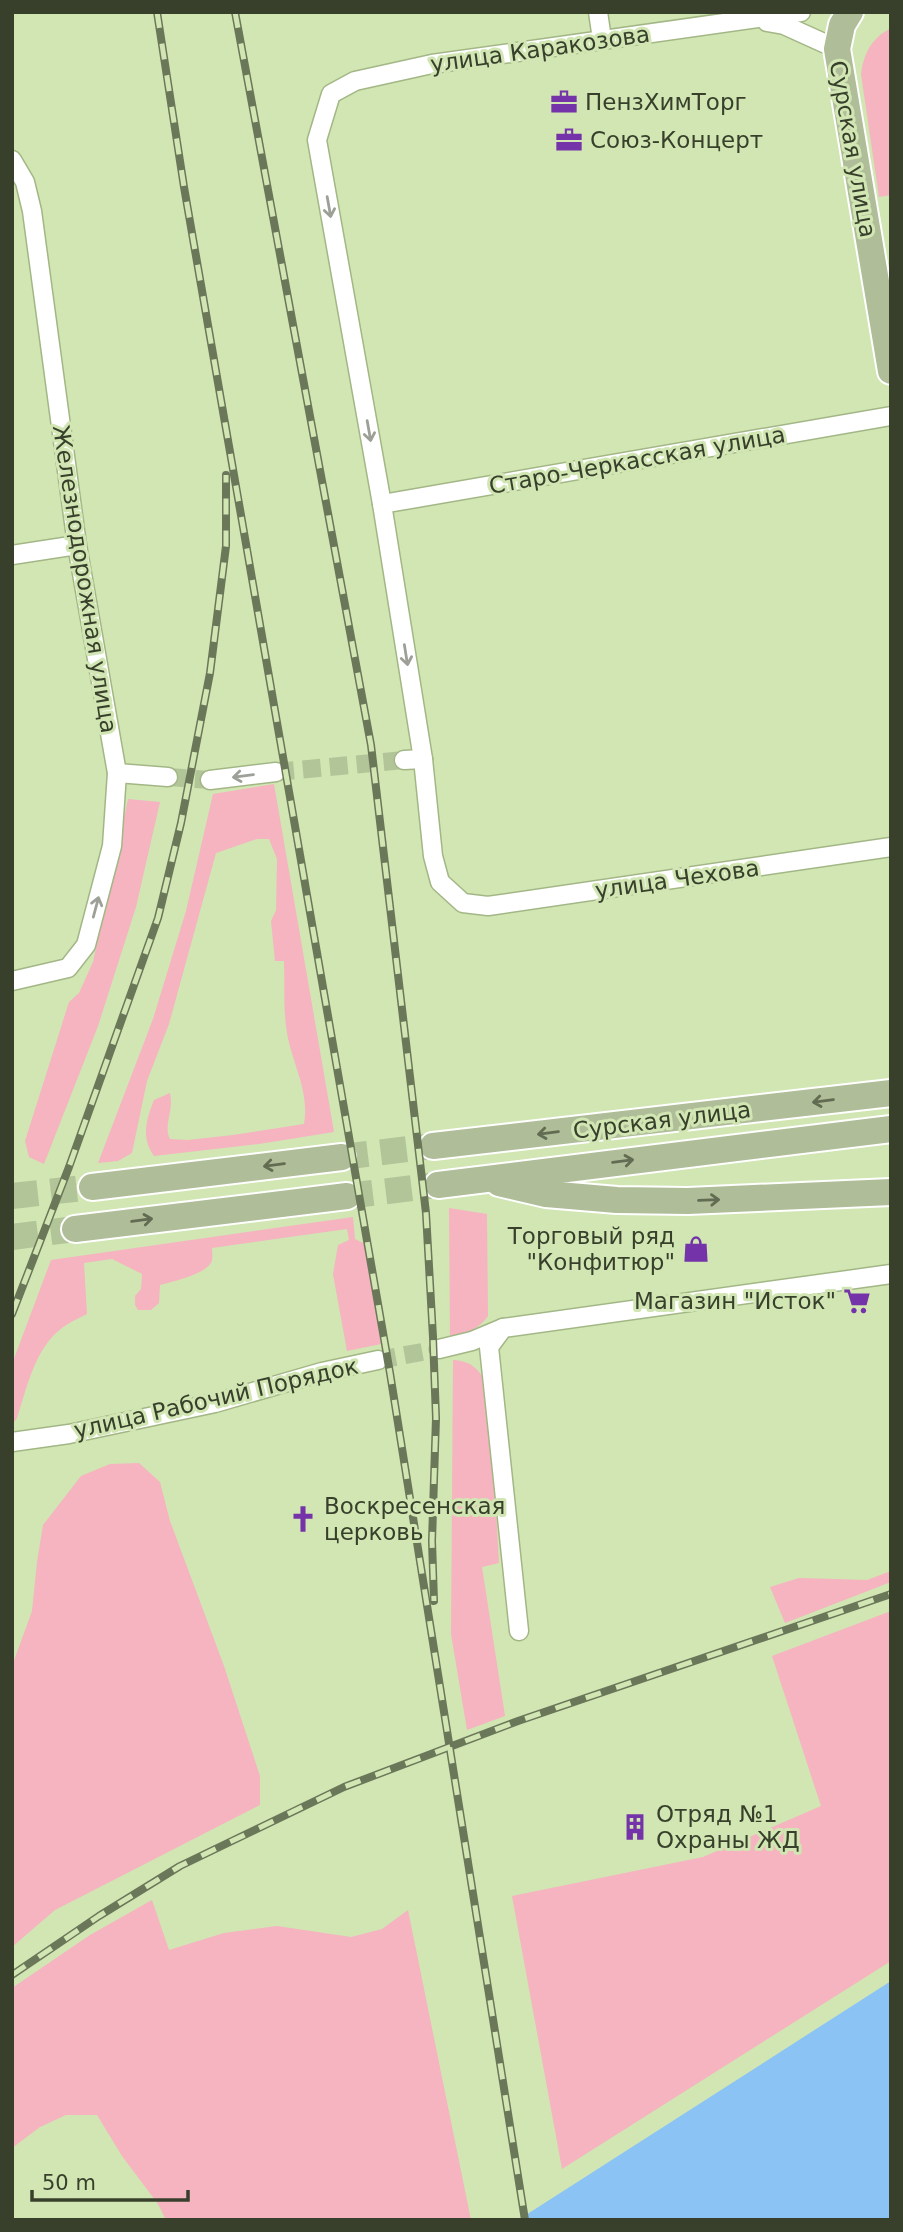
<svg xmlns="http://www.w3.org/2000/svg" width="903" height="2232" viewBox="0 0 903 2232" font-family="'DejaVu Sans',sans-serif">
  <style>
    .green { fill: #f6b3c0 }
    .water { fill: #8bc3f5 }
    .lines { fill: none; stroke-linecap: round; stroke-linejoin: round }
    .street-tunnel { stroke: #b2c598; stroke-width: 18; stroke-dasharray: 18 9; stroke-linecap: butt }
    .primary-tunnel { stroke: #b2c598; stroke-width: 26; stroke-dasharray: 26 13; stroke-linecap: butt }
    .street-casing { stroke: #a3b786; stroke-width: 21 }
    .primary-casing { stroke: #fff; stroke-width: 30 }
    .street { stroke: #fff; stroke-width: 18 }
    .primary { stroke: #afbd98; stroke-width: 26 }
    .rail-casing { stroke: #6b7759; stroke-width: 8 }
    .rail { stroke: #d1e6b3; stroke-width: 5; stroke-dasharray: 16; stroke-linecap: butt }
    .oneway { stroke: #9ca096 }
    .oneway2 { stroke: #626c52 }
    .labels { text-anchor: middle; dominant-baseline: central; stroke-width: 6; stroke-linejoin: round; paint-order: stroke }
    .street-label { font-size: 23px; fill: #38402c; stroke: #d1e6b3 }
    .poi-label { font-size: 23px; fill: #38402c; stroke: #d1e6b3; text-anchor: start }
  </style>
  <rect width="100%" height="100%" fill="#d1e6b3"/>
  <g class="green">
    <path d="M891,28V195L879,197L861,74C864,52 872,38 891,28Z"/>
    <path d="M274,784L334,1132L259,1144L154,1156C141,1138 146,1120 154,1100L170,1093C174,1112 163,1125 170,1139L188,1140L233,1135L304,1124C310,1092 292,1063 287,1033C283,1010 285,984 284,961H275L271,921L276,910L277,859L269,839H257L216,853L169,1024L147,1081L132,1153L118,1161L98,1163L153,1019L186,911L213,794Z"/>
    <path d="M128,799L160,802L136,907L98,1026L44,1164L29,1157L25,1141L69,1002L79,993L93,962Z"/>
    <path d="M449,1208L487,1214L488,1316C479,1329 466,1334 450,1338Z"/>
    <path d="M353,1217L355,1239L365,1244L381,1344L347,1351L333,1274L338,1245L349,1240L347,1229L212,1248C212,1252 213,1256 212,1260C210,1273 172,1282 160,1285L159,1303L151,1310H138L135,1305V1296L141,1289L142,1274L112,1259L84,1263L87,1314C79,1318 70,1322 62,1328C35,1348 27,1387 17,1418L12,1425V1364L51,1260Z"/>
    <path d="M453,1360C473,1361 481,1371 489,1389L499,1563L482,1567L505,1716L467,1730L451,1634Z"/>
    <path d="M139,1463L160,1482L170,1521L224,1666L260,1776V1805L55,1910L12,1947V1666L32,1611L37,1562L43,1525L81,1476L110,1464Z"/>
    <path d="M891,1571V1582L785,1623L770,1587L799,1578L867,1580Z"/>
    <path d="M891,1611V1961L562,2169L512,1896L703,1857L821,1806L772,1656Z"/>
    <path d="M152,1900L169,1950L224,1933L277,1926L351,1937L382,1929L408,1910L471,2220H166L158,2204L122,2156L97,2115H66L40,2127L12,2148V1988L90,1935Z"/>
  </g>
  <path class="water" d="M891,1981V2220H518Z"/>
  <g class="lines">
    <g class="street-tunnel">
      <path d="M276,772L404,760"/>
      <path d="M168,777L210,780"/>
      <path d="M378,1360L439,1349"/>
    </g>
    <g class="primary-tunnel">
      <path d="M342,1157L433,1146"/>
      <path d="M12,1196L92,1187"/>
      <path d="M347,1196L438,1185"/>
      <path d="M12,1237L75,1229"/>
    </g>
    <defs>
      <g id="street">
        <path d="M598,12L602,39"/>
        <path d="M801,12L432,64L355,81L331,94L317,140L382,504L423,759L433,856L440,882L463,903L488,906L891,847"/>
        <path d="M767,22L784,25L837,49"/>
        <path d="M12,160L25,182L32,211L77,545L117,773L112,846L86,945L68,968L12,981"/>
        <path d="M382,504L891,416"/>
        <path d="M12,555L77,545"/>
        <path d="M404,760L423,759"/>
        <path d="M117,773L168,777"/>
        <path d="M210,780L276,772"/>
        <path d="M503,1328L489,1347L519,1631"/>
        <path d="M439,1349L472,1341L503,1328L891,1274"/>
        <path d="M12,1442L69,1434L215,1403L322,1372L378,1360"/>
      </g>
      <g id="primary">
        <path d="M850,12L842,25L837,49L891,371"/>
        <path d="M433,1146L891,1093"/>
        <path d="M499,1183L546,1194L617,1200L688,1201L891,1192"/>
        <path d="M438,1185L891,1129"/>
        <path d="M92,1187L342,1157"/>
        <path d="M75,1229L347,1196"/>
      </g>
    </defs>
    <use href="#street" class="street-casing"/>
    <use href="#primary" class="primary-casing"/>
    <use href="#street" class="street"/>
    <use href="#primary" class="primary"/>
    <defs>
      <g id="rail">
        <path d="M157,12L184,187L390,1373L525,2220"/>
        <path d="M235,12L371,745L426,1213L433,1337L436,1418L432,1541L434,1601"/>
        <path d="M12,1314L69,1167L158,918L181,823L210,673L226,546V475"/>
        <path d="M12,1975L99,1916L180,1866L344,1787L518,1721L891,1594"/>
      </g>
    </defs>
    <use href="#rail" class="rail-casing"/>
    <use href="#rail" class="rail"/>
  </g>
  <defs><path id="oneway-shaft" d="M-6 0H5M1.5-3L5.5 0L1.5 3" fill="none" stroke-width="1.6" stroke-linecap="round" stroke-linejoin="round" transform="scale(1.75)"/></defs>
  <g class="oneway">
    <use href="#oneway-shaft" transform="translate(329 207) rotate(80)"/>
    <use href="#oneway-shaft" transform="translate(369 431) rotate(80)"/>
    <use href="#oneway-shaft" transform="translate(406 655) rotate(81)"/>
    <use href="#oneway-shaft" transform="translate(243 776) rotate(173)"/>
    <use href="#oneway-shaft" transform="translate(96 907) rotate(-75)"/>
  </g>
  <g class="oneway2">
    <use href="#oneway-shaft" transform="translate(823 1101) rotate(173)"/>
    <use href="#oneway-shaft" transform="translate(548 1133) rotate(173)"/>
    <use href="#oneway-shaft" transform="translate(623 1161) rotate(-7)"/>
    <use href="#oneway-shaft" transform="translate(274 1165) rotate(173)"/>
    <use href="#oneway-shaft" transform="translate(709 1200) rotate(-2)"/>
    <use href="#oneway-shaft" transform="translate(142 1220) rotate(-7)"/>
  </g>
  <defs>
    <symbol id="office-bare" viewBox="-9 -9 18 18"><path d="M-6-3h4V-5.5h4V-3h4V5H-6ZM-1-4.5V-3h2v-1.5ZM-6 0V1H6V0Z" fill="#7433a8" stroke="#d1e6b3" stroke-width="2.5" paint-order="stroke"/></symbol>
    <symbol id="shop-bare" viewBox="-9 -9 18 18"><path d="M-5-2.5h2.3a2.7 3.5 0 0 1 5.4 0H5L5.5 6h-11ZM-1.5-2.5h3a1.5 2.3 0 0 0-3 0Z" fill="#7433a8" stroke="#d1e6b3" stroke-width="2.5" paint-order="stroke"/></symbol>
    <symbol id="supermarket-bare" viewBox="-9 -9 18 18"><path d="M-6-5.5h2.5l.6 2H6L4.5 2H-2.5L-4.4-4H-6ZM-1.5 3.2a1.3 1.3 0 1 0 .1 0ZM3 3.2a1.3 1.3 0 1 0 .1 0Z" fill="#7433a8" stroke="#d1e6b3" stroke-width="2.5" paint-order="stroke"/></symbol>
    <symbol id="church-bare" viewBox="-9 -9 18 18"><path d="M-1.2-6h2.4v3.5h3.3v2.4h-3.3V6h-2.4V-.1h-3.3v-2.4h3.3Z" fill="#7433a8" stroke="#d1e6b3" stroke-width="2.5" paint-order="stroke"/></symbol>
    <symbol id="building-bare" viewBox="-9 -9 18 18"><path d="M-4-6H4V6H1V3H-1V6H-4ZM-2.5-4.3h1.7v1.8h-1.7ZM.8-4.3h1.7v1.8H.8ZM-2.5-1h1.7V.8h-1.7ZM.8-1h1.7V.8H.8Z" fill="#7433a8" stroke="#d1e6b3" stroke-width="2.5" paint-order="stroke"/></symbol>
  </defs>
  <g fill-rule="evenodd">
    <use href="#office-bare" x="545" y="83" width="38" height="38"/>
    <use href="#office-bare" x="550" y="121" width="38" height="38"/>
    <use href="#shop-bare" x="677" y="1230" width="38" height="38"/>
    <use href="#supermarket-bare" x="838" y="1282" width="38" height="38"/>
    <use href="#church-bare" x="284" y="1500" width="38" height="38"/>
    <use href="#building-bare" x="616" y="1808" width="38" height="38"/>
  </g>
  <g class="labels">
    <g class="street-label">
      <text transform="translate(540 49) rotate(-8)">улица Каракозова</text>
      <text transform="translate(853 149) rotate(80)">Сурская улица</text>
      <text transform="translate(637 460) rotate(-10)">Старо-Черкасская улица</text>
      <text transform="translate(85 579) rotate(81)">Железнодорожная улица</text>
      <text transform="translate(677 879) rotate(-8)">улица Чехова</text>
      <text transform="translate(662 1120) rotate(-7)">Сурская улица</text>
      <text transform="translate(216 1398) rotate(-13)">улица Рабочий Порядок</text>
    </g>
    <g class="poi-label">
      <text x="585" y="102">ПензХимТорг</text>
      <text x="590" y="140">Союз-Концерт</text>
      <text x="675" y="1236" text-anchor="end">Торговый ряд<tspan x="675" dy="26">"Конфитюр"</tspan></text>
      <text x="836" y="1301" text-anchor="end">Магазин "Исток"</text>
      <text x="324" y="1506">Воскресенская<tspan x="324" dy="26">церковь</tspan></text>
      <text x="656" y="1814">Отряд №1<tspan x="656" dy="26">Охраны ЖД</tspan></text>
    </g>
  </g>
  <rect width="903" height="2232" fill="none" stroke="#38402c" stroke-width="28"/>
  <path d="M32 2190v10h156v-10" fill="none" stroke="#38402c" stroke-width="3.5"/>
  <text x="42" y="2190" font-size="21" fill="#38402c" stroke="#d1e6b3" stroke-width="5" paint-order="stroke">50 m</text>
</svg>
